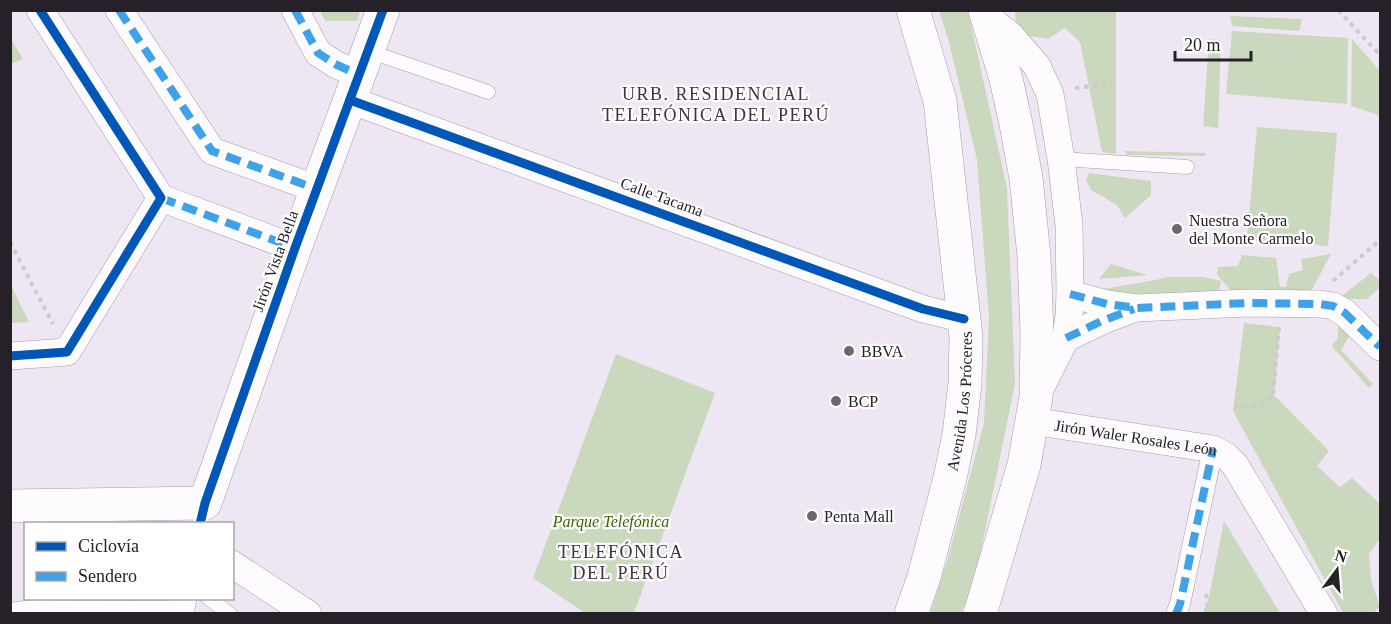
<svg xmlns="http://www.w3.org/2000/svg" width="1391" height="624" viewBox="0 0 1391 624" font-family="Georgia,serif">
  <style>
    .green { fill: #cad8be }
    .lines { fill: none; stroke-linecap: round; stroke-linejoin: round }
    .service-casing { stroke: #a49da7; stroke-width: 15 }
    .pedestrian-casing { stroke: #a49da7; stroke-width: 21 }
    .minor-casing { stroke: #a49da7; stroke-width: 28 }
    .tertiary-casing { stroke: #a49da7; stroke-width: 34 }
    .secondary-casing { stroke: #a49da7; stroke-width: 34 }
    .path { stroke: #cdcbcf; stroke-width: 4; stroke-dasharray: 4.5 4.5; stroke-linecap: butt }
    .service { stroke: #fdfbfd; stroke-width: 14 }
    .pedestrian { stroke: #fdfbfd; stroke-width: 20 }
    .minor { stroke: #fdfbfd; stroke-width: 27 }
    .tertiary { stroke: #fdfbfd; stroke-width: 33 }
    .secondary { stroke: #fdfbfd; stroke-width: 33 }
    .quiet { stroke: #3ea2eb; stroke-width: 8; stroke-dasharray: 15 8; stroke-linecap: butt }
    .cycleway-casing { stroke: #fff; stroke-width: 13 }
    .cycleway { stroke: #0057b8; stroke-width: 9 }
    .poi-dot { fill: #6c6670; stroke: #fff; stroke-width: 2 }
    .labels { text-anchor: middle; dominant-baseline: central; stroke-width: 4.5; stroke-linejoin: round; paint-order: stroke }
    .street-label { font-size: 16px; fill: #262129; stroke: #fff }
    .poi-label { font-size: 16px; fill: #262129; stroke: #fff; text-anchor: start }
    .park-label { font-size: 16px; font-style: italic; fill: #3c6400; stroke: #fff }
    .neighbourhood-label { font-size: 18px; letter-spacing: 1.5px; fill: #3f3244; stroke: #fff }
  </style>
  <rect width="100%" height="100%" fill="#efe6f3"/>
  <g class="green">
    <path d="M320,11H360L357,21H325Z"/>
    <path d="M939,11H968L1007,188L1015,384L975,580L961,613L930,614L948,558L984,423L989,318L977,160L949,42Z"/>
    <path d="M1015,11H1116V154L1102,152L1080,42L1065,28L1048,39L1030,36L1016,25Z"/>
    <path d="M1230,16L1302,19L1299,31L1232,26Z"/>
    <path d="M1232,31L1348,38L1347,104L1226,94Z"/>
    <path d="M10,37L23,59L11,64H10Z"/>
    <path d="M1209,39L1221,40L1218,128L1203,126Z"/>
    <path d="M1352,39L1380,71V117L1376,114L1351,106Z"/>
    <path d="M1257,127L1337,133L1328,246L1247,239Z"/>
    <path d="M1125,151L1206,153L1205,156L1127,155Z"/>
    <path d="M1089,173L1151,181V195L1125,218L1117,205L1091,190L1086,180Z"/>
    <path d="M1331,254L1308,297H1236L1217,274L1218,267L1238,266L1242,255L1276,258L1280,287H1286L1289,274L1303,270L1301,259Z"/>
    <path d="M1111,264L1148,275L1099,279Z"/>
    <path d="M1371,273L1380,281V287L1367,299H1338Z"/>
    <path d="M1167,277H1203L1221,281L1218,296L1121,293L1102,289L1156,280Z"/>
    <path d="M11,285L29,322L11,323Z"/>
    <path d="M1244,323L1280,327L1274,395L1329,451L1317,466L1340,487L1352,478L1380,504V539L1369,553L1371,580L1380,607L1373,613H1343L1233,411Z"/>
    <path d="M1338,325L1353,330L1341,350L1373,384L1369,388L1332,346L1338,338Z"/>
    <path d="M616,354L715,393L634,613H585L533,578Z"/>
    <path d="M1224,521L1280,613H1203L1209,597Z"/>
  </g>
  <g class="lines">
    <defs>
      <g id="service">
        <path d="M368,51L488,92"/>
        <path d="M1061,159L1187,167"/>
        <path d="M208,598L230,614"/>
        <path d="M10,610L32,607L181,608"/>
      </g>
      <path id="pedestrian" d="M1176,614L1180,604L1213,449"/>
      <g id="minor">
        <path d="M119,10L212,151L317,189"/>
        <path d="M295,10L318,53L335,64L359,75"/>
        <path d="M990,12L987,17L1011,36L1037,66L1050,94L1061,159L1069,225L1070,294L1069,316L1066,338L1037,395"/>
        <path d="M350,100L923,309L964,319"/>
        <path d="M161,198L295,248"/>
        <path d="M1070,294L1107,304L1137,308L1248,303L1320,304L1333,306L1345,313L1380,347"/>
        <path d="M1066,338L1104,320L1133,309"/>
        <path d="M10,356L67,352L161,198L40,10"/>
        <path id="s1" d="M1032,421L1213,449L1226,456L1235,465L1324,614"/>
        <path d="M232,564L308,614"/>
        <path d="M180,614L183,598"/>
      </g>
      <path id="tertiary" d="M10,506L205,503L295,248L383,10"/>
      <g id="secondary">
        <path id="s2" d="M911,614L924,577L950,478L959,435L965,383L966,337L940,101L913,10"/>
        <path d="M980,614L1024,465L1036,397L1037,332L1034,256L1026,178L1016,124L1006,79L985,10"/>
      </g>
    </defs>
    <use href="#service" class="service-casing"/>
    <use href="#pedestrian" class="pedestrian-casing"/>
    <use href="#minor" class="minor-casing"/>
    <use href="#tertiary" class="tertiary-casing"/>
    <use href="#secondary" class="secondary-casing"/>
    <g class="path">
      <path d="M1338,10L1380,55"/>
      <path d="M1075,88L1113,84"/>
      <path d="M10,242L53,324"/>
      <path d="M1333,281L1380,240"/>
      <path d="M1234,405L1262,406L1273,396L1279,328"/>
      <path d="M1206,594L1209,614"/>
    </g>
    <use href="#service" class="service"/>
    <use href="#pedestrian" class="pedestrian"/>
    <use href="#minor" class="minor"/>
    <use href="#tertiary" class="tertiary"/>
    <use href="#secondary" class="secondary"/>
    <g class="quiet">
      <path d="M119,10L212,151L317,189"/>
      <path d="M295,10L318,53L335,64L359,75"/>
      <path d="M161,198L295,248"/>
      <path d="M1070,294L1107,304L1137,308L1248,303L1320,304L1333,306L1345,313L1380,347"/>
      <path d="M1066,338L1104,320L1134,309"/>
      <path d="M1176,614L1180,604L1213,449"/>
    </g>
    <defs>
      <g id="cycleway">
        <path d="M350,100L923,309L964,319"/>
        <path d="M10,356L67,352L161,198L40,10"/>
        <path d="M200,524L205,503L295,248L383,10"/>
      </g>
    </defs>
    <use href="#cycleway" class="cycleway-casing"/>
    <use href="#cycleway" class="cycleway"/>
  </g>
  <g class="poi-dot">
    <circle cx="1177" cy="229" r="6"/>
    <circle cx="849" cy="351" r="6"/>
    <circle cx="836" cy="401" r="6"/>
    <circle cx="812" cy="516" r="6"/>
  </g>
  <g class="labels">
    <g class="street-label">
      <text transform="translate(662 197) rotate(20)">Calle Tacama</text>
      <text transform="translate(275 261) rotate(-70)">Jirón Vista Bella</text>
      <text stroke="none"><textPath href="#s2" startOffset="219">Avenida Los Próceres</textPath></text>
      <text stroke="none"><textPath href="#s1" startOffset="105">Jirón Waler Rosales León</textPath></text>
    </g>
    <g class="poi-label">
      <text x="1189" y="220">Nuestra Señora<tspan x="1189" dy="18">del Monte Carmelo</tspan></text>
      <text x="861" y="351">BBVA</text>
      <text x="848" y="401">BCP</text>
      <text x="824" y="516">Penta Mall</text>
    </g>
    <g class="park-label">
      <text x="611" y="521">Parque Telefónica</text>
    </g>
    <g class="neighbourhood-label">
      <text x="716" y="94">URB. RESIDENCIAL<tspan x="716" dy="21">TELEFÓNICA DEL PERÚ</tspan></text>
      <text x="621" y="552">TELEFÓNICA<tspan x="621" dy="21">DEL PERÚ</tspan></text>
    </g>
  </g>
  <rect width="1391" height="624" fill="none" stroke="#262129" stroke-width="24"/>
  <rect x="24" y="522" width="210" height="78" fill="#ffffff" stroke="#a8a6a9" stroke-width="1.5"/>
  <rect x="36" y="542" width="30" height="9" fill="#0057b8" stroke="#a8a6a9" stroke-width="1.5"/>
  <text x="78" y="552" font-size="18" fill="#262129">Ciclovía</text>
  <rect x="36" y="572" width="30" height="9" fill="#3ea2eb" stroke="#a8a6a9" stroke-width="1.5"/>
  <text x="78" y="582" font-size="18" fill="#262129">Sendero</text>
  <g transform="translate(1337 570) rotate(16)" stroke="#ffffff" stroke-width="4.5" paint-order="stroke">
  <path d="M0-4.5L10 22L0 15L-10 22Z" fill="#262129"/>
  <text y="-9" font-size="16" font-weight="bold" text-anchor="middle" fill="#262129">N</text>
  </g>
  <path d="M1175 51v9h76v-9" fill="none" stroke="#262129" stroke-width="3"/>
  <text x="1184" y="51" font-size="18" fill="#262129" stroke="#ffffff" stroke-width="4.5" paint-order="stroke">20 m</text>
</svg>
